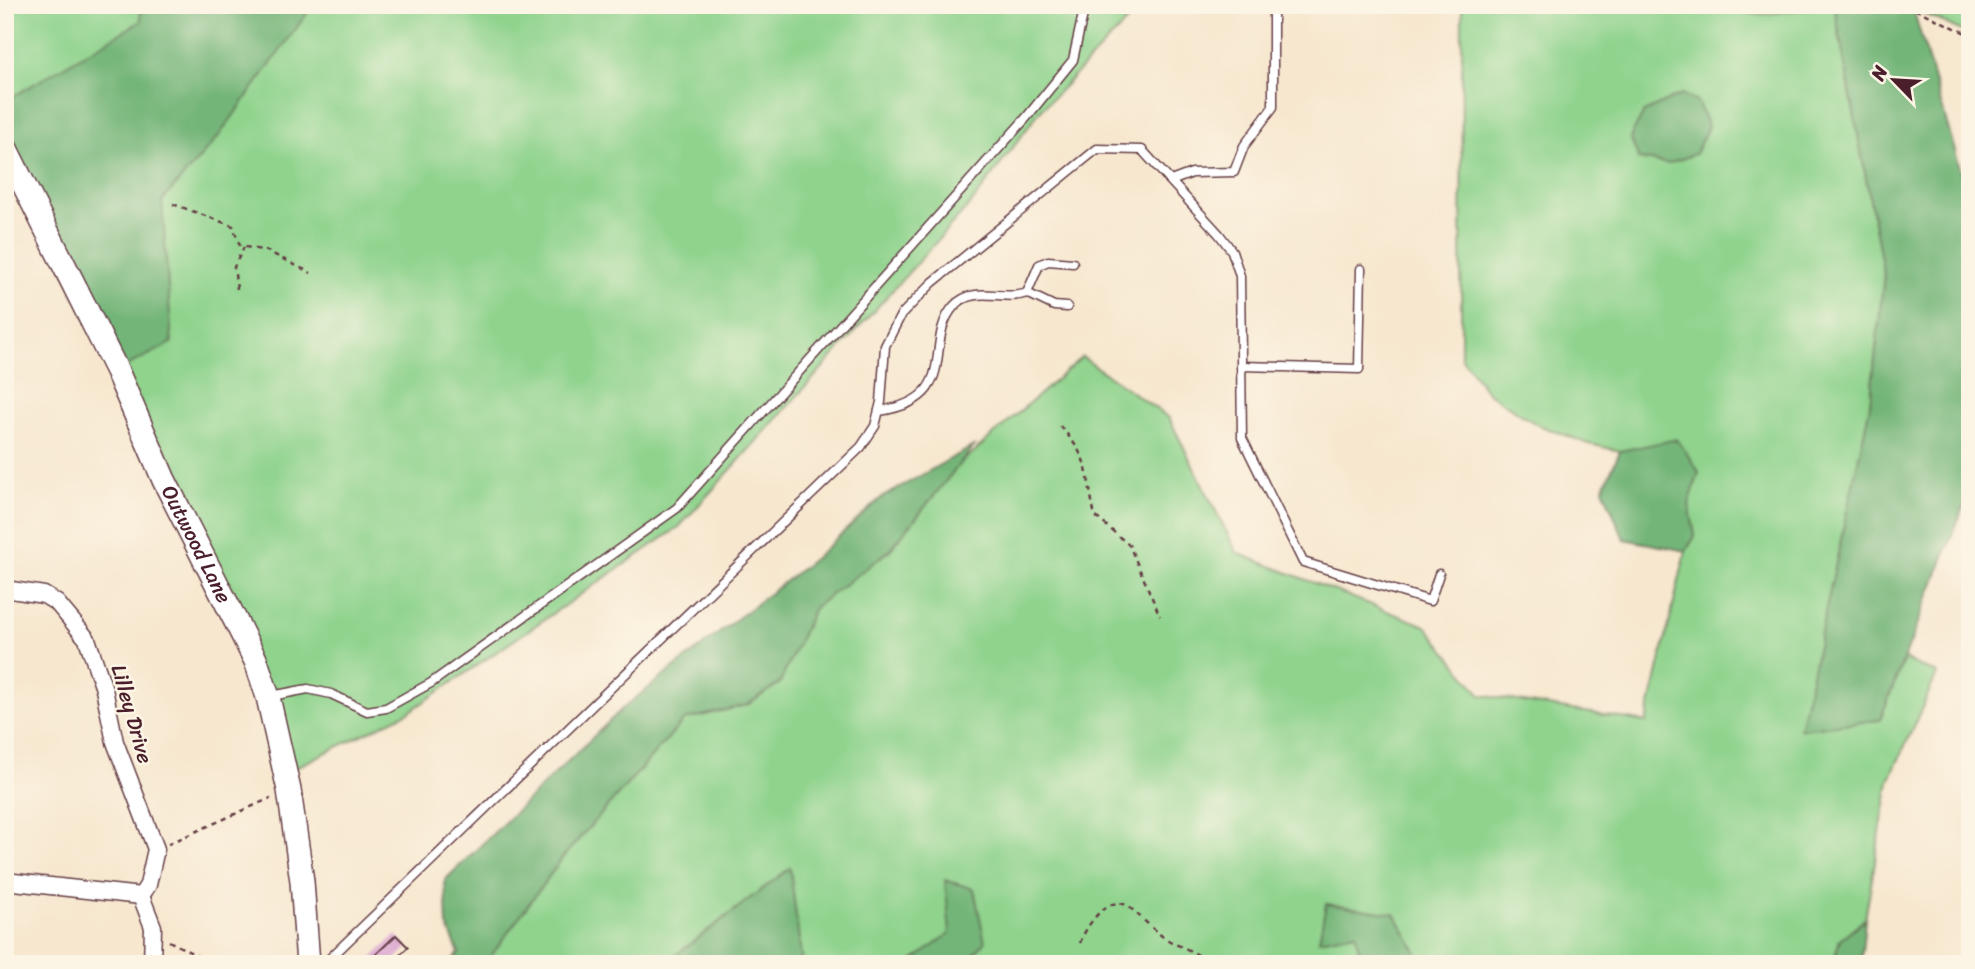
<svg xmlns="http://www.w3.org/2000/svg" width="1975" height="969" viewBox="0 0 1975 969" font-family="Sriracha,sans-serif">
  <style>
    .green { fill: #8fd38d; stroke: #6c795c; stroke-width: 2 }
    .forest { fill: #73b578; stroke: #5e6a52; stroke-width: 2 }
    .building { fill: #d9a1cf }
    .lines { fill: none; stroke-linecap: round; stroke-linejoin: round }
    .service-casing { stroke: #643d44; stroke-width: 11 }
    .minor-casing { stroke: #643d44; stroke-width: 19 }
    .secondary-casing { stroke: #643d44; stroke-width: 26 }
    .path { stroke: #643d44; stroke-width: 2.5; stroke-dasharray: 5 5; stroke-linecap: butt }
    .service { stroke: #fff; stroke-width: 8 }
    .minor { stroke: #fff; stroke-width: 16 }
    .secondary { stroke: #fff; stroke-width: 23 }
    .labels { text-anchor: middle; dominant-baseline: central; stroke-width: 5; stroke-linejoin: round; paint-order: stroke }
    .street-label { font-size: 21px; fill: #4a1f2b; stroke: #fcf5e5 }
  </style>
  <rect width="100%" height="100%" fill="#fcf5e5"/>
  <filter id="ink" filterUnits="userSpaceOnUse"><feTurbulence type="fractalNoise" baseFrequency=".0143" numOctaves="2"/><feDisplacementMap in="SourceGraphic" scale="14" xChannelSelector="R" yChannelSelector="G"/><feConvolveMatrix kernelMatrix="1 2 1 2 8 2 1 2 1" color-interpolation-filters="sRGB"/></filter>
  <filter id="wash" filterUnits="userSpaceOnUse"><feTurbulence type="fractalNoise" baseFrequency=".00686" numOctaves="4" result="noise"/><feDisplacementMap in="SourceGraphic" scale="28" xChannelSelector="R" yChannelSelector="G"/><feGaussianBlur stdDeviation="1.57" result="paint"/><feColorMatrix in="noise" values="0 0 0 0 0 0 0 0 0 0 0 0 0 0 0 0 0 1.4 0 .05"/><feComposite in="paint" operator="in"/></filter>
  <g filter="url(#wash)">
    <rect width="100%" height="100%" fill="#f7e7cf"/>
    <g class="green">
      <path d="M5,5H1143L1040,111L974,200L679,527L409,712L286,772L268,697L5,147Z"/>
      <path d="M1462,5H1569L1767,14L1834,5L1884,275L1870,405L1880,720L1902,658L1937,674L1889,781L1865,919L1840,939L1833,964H449L603,786L895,521L1082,357L1169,418L1237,553L1426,626L1481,695L1646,722L1686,551L1695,536L1689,504L1699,472L1677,440L1620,451L1589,444L1536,424L1488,393L1461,357Z"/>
      <path d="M1906,5H1970V35Z"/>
    </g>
    <g class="forest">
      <path d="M140,5H313L218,137L162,201L172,343L117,371L5,147V101L141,21Z"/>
      <path d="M1834,5H1912L1970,202V490L1880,720L1800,729L1870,405L1884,275Z"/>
      <path d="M1682,94L1698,103L1708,127L1695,154L1668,164L1639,159L1630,138L1644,112Z"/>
      <path d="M1677,439L1699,472L1689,504L1695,536L1686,551L1624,539L1603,489L1620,451Z"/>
      <path d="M975,445L890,550L814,608L780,683L747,705L684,720L564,856L485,964H449L459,953L447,925L445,880L623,708L815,558L881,498Z"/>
      <path d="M790,868L802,964H664Z"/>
      <path d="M945,880L974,889L985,942L965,964H909L950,933Z"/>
      <path d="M1326,904L1395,914L1423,964H1361L1356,933L1319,940Z"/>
      <path d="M1865,919L1861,964H1833L1840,939Z"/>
    </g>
    <g id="blocks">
      <path class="building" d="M396,935L408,947L391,964H366Z"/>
    </g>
  </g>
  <g filter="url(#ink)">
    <use href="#blocks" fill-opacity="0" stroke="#643d44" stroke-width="2"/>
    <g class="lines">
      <defs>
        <g id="service">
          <path d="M1171,181L1192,173L1234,172L1244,146L1273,107V5"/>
          <path d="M1027,293L1054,306L1067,307"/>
          <path d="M1241,366L1359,369L1361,269"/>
          <path d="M879,411C963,399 922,342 954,306C974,284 1004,302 1027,293L1039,265L1048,261L1073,263"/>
          <path d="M271,696L308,689L331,694L367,711L386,708L431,683L677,508L1026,118L1073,60L1085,5"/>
          <path d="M324,964L861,447L875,426L881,402L885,346L901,315L932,283L1097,149L1142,150L1219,234L1232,251L1240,276L1242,438L1303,562L1430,601L1439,574"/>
        </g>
        <g id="minor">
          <path d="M5,589L44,595L57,603L87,639L104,689L115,742L156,849L148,885L141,896"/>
          <path d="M5,881L141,896"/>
          <path d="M141,896L153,927L152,964"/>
        </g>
        <g id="secondary">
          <path id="s1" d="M5,147L117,371L164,480L256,661L268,697L289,790L302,881L308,964"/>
        </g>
      </defs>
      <use href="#service" class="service-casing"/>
      <use href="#minor" class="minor-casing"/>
      <use href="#secondary" class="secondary-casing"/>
      <g class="path">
        <path d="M1906,5L1970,35"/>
        <path d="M173,204L233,226L240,246L267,251L311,273"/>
        <path d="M237,289L234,267L244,247"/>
        <path d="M1060,426C1092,461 1085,473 1095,516L1129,545L1160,616"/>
        <path d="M168,844L271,798"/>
        <path d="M169,941L213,964"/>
        <path d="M1080,943C1085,928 1106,895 1126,905C1135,910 1154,932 1168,940C1182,948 1198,952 1210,964"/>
      </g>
      <use href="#service" class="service"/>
      <use href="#minor" class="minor"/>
      <use href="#secondary" class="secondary"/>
    </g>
  </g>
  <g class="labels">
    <g class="street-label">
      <text stroke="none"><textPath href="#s1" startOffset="441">Outwood Lane</textPath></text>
      <text transform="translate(132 714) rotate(74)">Lilley Drive</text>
    </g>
  </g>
  <rect width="1975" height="969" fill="none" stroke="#fcf5e5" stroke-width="28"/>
  <g transform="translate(1894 80) rotate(295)" stroke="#fcf5e5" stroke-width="5" paint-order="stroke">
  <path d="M0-5L12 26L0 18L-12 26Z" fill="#4a1f2b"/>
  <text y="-10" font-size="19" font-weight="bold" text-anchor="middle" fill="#4a1f2b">N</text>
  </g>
</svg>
